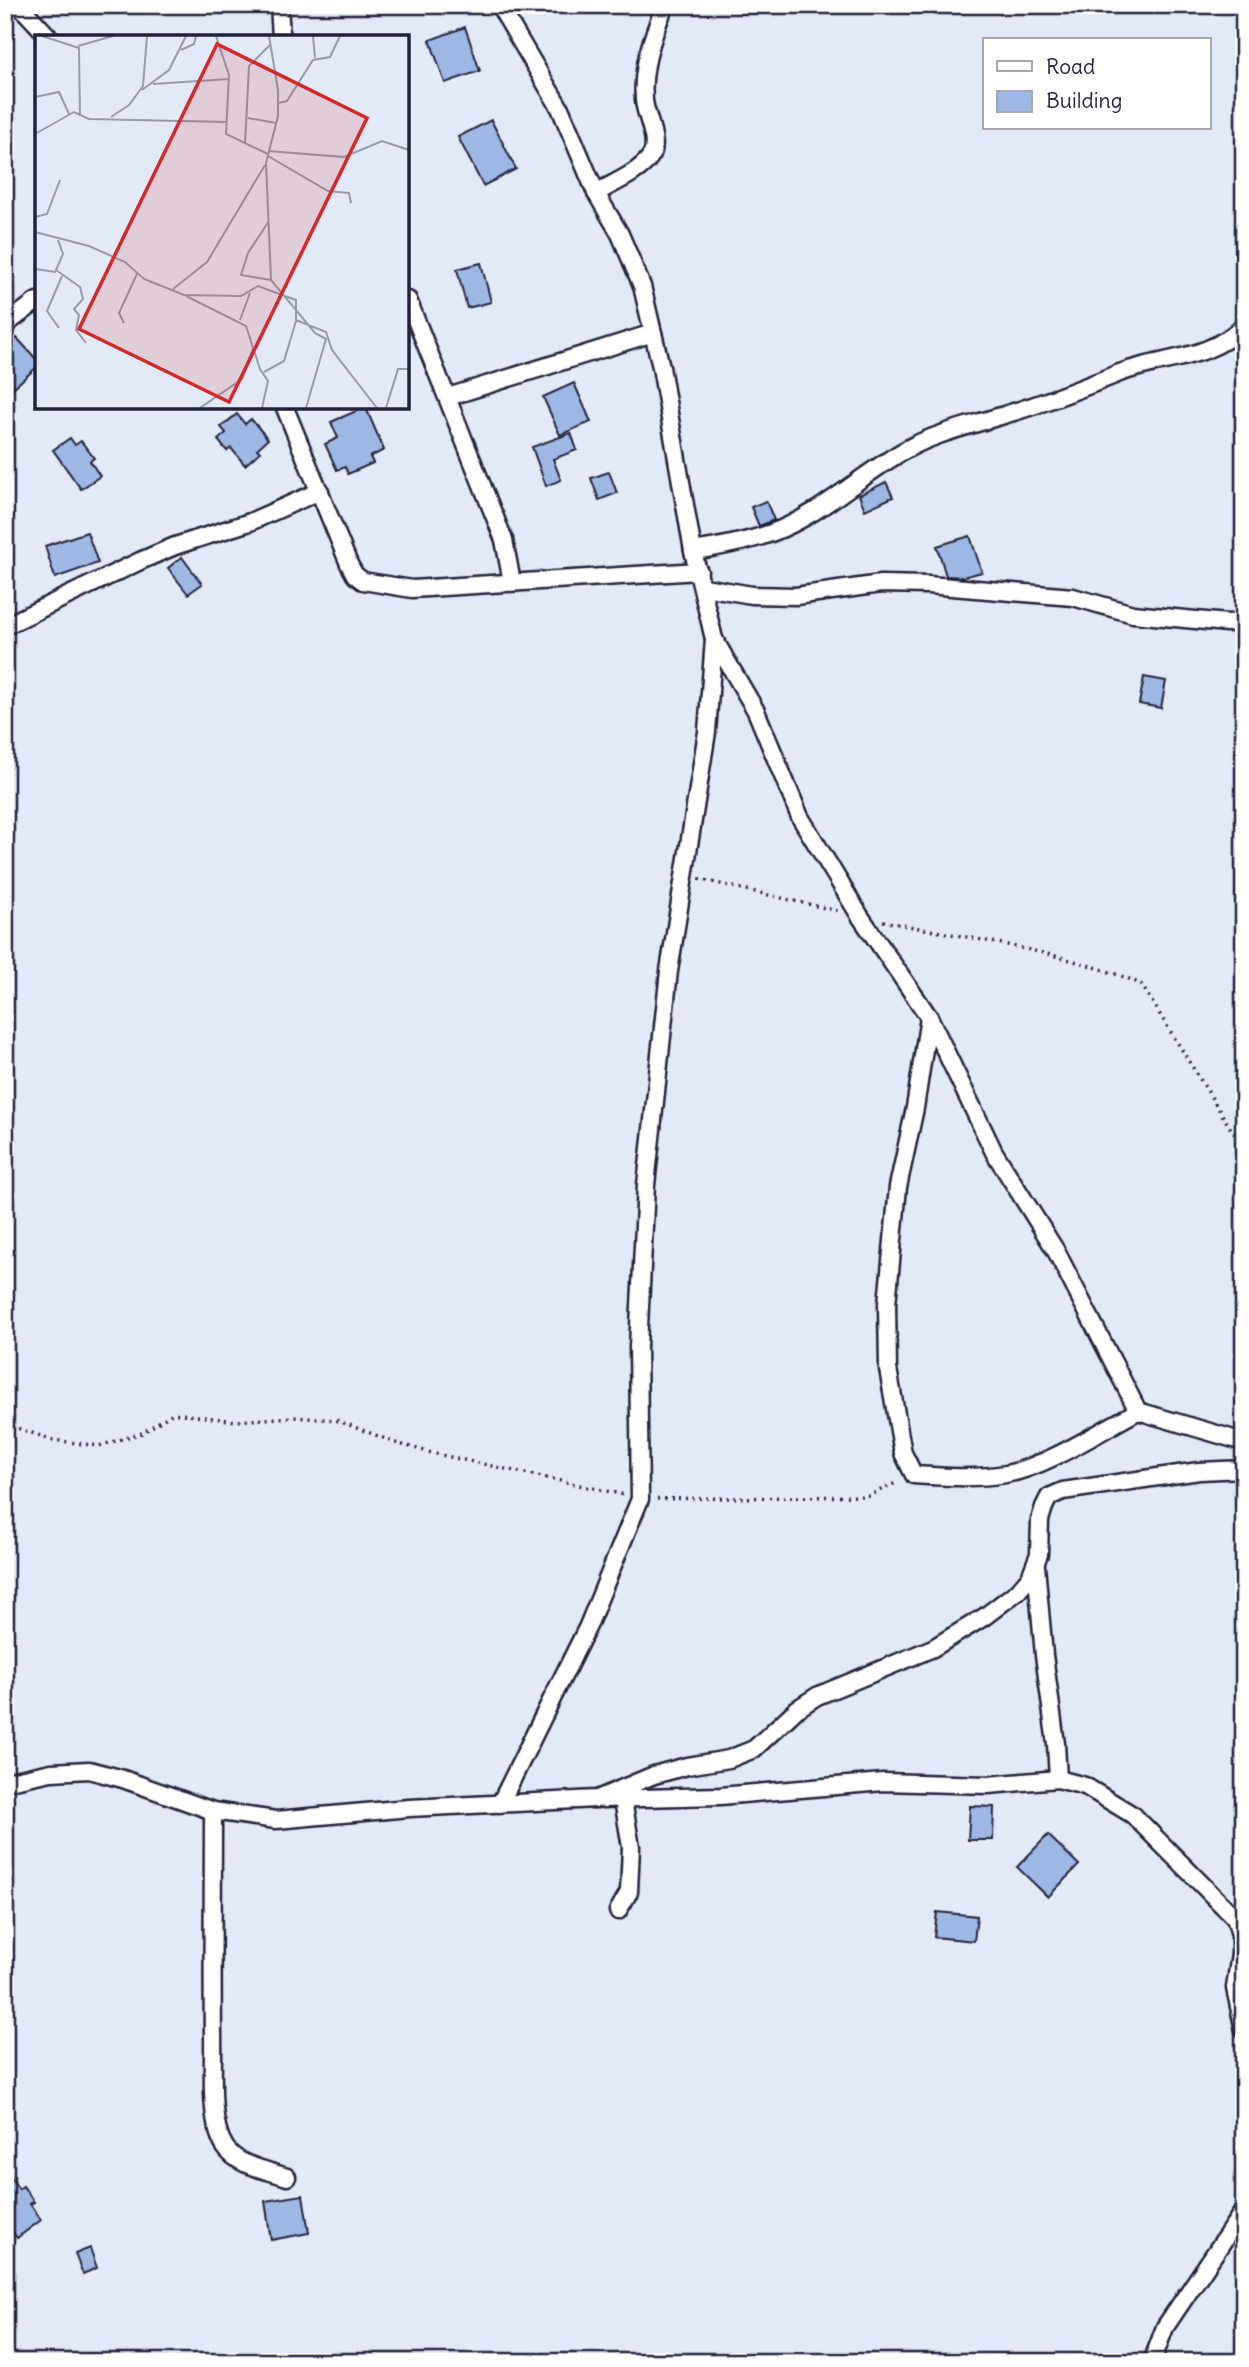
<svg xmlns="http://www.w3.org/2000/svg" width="1249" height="2367" viewBox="0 0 1249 2367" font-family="Delius,sans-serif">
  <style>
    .building { fill: #9db8e4; stroke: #22223b; stroke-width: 2 }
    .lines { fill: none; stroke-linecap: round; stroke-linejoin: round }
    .street-casing { stroke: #22223b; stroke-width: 21 }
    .path { stroke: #22223b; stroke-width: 3.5; stroke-dasharray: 2 5; stroke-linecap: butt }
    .street { stroke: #fff; stroke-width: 16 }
    .inset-road { fill: none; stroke: #959aac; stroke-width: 2 }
    .view { fill: #d62828; fill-opacity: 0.15; stroke: #d62828; stroke-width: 3.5 }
    .inset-edge { fill: none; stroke: #22223b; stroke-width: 3.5 }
  </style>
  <rect width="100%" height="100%" fill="#e2eaf7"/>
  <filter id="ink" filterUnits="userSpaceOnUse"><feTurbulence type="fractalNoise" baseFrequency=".0143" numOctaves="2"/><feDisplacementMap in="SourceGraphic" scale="14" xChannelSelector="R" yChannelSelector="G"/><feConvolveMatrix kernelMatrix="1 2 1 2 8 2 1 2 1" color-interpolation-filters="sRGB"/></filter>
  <g filter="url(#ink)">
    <g class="building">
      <path d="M465,27L480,71L445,83L430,40Z"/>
      <path d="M491,120L516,169L483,186L458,137Z"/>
      <path d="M481,263L491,302L467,308L457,269Z"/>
      <path d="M17,338L37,360V367L5,395V348Z"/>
      <path d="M574,383L591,422L560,435L543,397Z"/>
      <path d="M363,408H366L384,450L370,457L373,463L348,474L345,467L337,470L325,444L338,438L331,422Z"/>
      <path d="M237,414L245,424L251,419L268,439L257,449L260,452L245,465L231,448L227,451L218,440L226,433L221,427Z"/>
      <path d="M571,433L577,450L553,459L561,480L546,486L532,447Z"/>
      <path d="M70,438L75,445L81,441L94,458L90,461L100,476L81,489L53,450Z"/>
      <path d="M609,472L617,493L599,500L591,478Z"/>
      <path d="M886,482L893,497L865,510L859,495Z"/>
      <path d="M766,501L774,520L759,526L751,507Z"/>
      <path d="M87,532L98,563L55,578L45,546Z"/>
      <path d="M970,536L982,572L963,577L946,576L937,546Z"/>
      <path d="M182,557L202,584L188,594L168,568Z"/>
      <path d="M1144,677L1166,681L1161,708L1139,704Z"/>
      <path d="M970,1806L994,1807L993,1840H968Z"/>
      <path d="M1048,1835L1079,1865L1048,1897L1017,1867Z"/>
      <path d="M937,1912L977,1916L974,1941L934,1937Z"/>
      <path d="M5,2170L19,2189L23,2186L34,2202L30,2204L41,2220L17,2238L5,2222Z"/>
      <path d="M303,2195L309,2233L271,2240L265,2201Z"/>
      <path d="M90,2248L97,2268L83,2274L75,2254Z"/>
    </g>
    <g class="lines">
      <defs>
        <g id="street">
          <path d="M19,5L49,37"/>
          <path d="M279,5L281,37"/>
          <path d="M499,5L560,108L596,193L620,234L642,286L661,367L693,551L714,639L756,711L800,817L860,916L929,1017L994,1152L1056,1251L1138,1411"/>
          <path d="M596,193C613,183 639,173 650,157C661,143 645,116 644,100C641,67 653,35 665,5"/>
          <path d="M408,300L504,540L512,582"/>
          <path d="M5,325L37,301"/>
          <path d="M448,397L653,333"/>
          <path d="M285,408L349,564L355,575L363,581L412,589L699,571"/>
          <path d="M693,551C720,547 746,542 771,533C821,515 861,474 907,449C938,432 973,425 1007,414C1045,403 1080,389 1117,374C1160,357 1210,361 1244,325"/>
          <path d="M704,587L752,595L796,596L881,584L928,585L1073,597L1133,614L1227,623L1244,622"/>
          <path d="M5,626L140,561L175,546L250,522L320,491"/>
          <path d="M929,1017L915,1108L898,1187L887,1304L888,1369L903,1453L914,1475C944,1477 976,1479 1006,1474C1048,1466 1100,1431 1138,1411L1244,1442"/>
          <path d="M1036,1566L1044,1655L1056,1744L1058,1779"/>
          <path d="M5,1782L51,1772L89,1770L123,1779L213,1811L276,1820L409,1808L597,1799L654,1775L687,1766L729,1759L754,1749L797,1709L817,1696L933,1648L984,1617L1018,1591L1030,1577L1039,1554L1040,1520L1044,1507L1049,1497L1063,1491L1199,1471L1244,1469"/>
          <path d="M603,1799L720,1796L883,1782L988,1785L1058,1779L1085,1786L1133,1815L1244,1927"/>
          <path d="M500,1804L588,1626L640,1499L638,1347L646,1185L669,971L707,732L714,639"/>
          <path d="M213,1811C213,1886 212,1961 213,2036C214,2068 208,2120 225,2147C237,2166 267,2170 287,2177"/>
          <path d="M618,1911L629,1892L631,1847L623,1800"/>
          <path d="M1235,1917L1240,1935V1954L1235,1988L1244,2030"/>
          <path d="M1152,2362L1165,2327L1244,2210"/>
        </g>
      </defs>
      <use href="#street" class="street-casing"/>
      <g class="path">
        <path d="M699,879L838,911"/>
        <path d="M883,921C966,938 1064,951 1141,984L1244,1150"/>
        <path d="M5,1424L53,1440L99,1446L142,1433L173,1413L236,1421L293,1417L336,1420L396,1443L432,1453L625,1495"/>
        <path d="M657,1499L868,1496L898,1482"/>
      </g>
      <use href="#street" class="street"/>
    </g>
  </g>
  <g transform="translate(35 35)">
    <rect width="374" height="374" fill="#e2eaf7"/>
    <path class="inset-road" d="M7,1L44,13L45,81M181,1L194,40L191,99L233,119M234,1L243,55V81L231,128L236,245M278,1L280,23M43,11L78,1M146,15L159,9L161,1M118,49L194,44M107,55L134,35L151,1M0,62L24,57L34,79M243,68L252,66L278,25L295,22L305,1M76,82L94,70L108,51L112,1M213,83L241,88M0,99L39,77L54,84L192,87M210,109L214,31L235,10M233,116L309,122L347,106L374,115M233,121L293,156L314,158L316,168M0,182L12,179L25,145M234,186L213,218L206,240L236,245L280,298L291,304L271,373M0,197L54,211L90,227L109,244L149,260L206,261L223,251L261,265V285L291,297L297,315L342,373M23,205L28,219L21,235L45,252L48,264L39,274L44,280L41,295L51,308M0,234L21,237M138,254L172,227L230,130M151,261L211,291L225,334L233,346L227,373M205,285L215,258M89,288L84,278L102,239M24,293L12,276L27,241M229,337L249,326L261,286M165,373L207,344L218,313M351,373L363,334H374"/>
    <path class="view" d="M182,9L332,83L194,367L44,294Z"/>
    <rect width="374" height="374" class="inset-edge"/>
  </g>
  <rect width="1249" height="2367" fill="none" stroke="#fff" stroke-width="28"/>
  <rect x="14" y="14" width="1221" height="2339" fill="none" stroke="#22223b" stroke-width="2.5" filter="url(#ink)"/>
  <rect x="983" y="38" width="228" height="91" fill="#ffffff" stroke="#a7a7b1" stroke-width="2"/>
  <rect x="997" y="61" width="35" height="10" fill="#ffffff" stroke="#a7a7b1" stroke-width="2"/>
  <text x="1046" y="74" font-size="21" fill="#22223b">Road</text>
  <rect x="997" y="91" width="35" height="21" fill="#9db8e4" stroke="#a7a7b1" stroke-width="2"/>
  <text x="1046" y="108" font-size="21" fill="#22223b">Building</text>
</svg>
